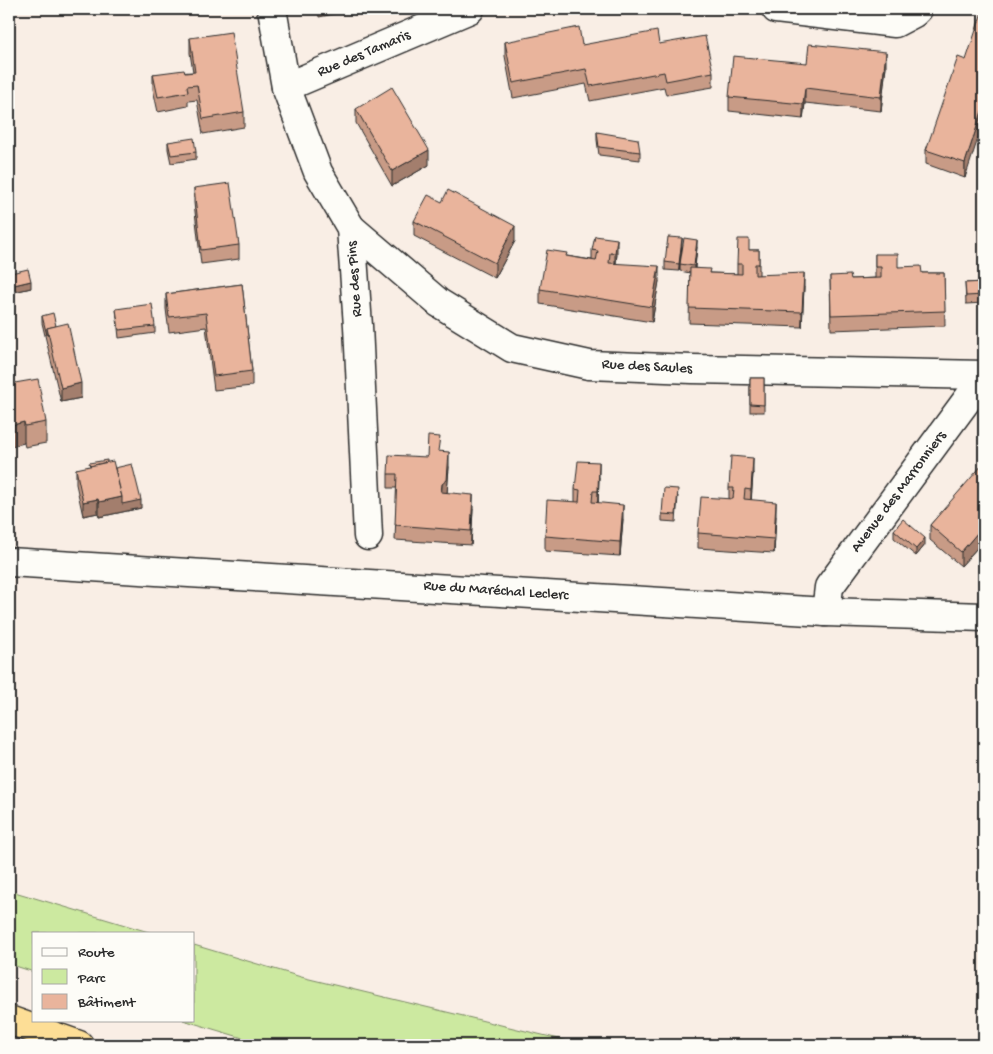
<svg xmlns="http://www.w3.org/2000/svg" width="993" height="1054" viewBox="0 0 993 1054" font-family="'Gochi Hand',sans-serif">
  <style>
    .green { fill: #cce9a0; stroke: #7c8a66 }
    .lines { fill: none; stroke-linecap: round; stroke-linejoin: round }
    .street-casing { stroke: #2b2b2b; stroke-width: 31 }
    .highway-casing { stroke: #2b2b2b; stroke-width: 31 }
    .street { stroke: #fdfcf7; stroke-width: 28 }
    .highway { stroke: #fdde96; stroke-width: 28 }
    .wall { fill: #c89b86; stroke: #2b2b2b }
    .shaded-wall { fill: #a37e6d; stroke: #2b2b2b }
    .building { fill: #e9b49c; stroke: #2b2b2b }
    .labels { text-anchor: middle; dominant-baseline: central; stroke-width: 4; stroke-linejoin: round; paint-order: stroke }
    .street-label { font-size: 15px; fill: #2b2b2b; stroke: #fdfcf7 }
  </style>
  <rect width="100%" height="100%" fill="#f9eee5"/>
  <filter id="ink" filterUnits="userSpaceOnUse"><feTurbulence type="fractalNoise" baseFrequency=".02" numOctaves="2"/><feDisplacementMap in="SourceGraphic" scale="10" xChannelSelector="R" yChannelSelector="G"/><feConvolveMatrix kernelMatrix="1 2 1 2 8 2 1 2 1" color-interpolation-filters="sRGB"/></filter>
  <g filter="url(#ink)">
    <g class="green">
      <path d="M9,890L18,893L152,933H34V972L9,964Z"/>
      <path d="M194,945L301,977L584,1045H266L183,1020H194Z"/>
    </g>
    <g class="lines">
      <defs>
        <g id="street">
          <path d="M272,9L286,87L318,172L351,228L358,326L368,536"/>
          <path d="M776,9L895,23L914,13L918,9"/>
          <path d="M286,87L470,9"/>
          <path d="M351,228L439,303L512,348L589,365L692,369L984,375"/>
          <path d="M9,562L826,612L984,617"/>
          <path d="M826,612L829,587L984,377"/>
        </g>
        <path id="highway" d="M9,1020L79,1045"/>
      </defs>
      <use href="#street" class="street-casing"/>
      <use href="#highway" class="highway-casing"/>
      <use href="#street" class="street"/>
      <use href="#highway" class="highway"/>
    </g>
    <g class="wall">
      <path d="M318,9H358L319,17Z"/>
      <path d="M190,38L244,112V127L203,134L197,100L188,101V106L158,112L153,89V74L193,72L190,53Z"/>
      <path d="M505,42L582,45L659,44L713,72V87L666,95L664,87L590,101L586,84L513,98L505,56Z"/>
      <path d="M966,60L965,178L926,164V150Z"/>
      <path d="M807,63L886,66L881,111L805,103L803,119L729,111V97Z"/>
      <path d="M356,109L429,165L392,186L356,123Z"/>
      <path d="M597,132L640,152V160L599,155L597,140Z"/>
      <path d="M168,142L196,152V159L171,163L168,149Z"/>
      <path d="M194,188L239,245V259L201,264L194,203Z"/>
      <path d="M414,221L515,241L495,278L414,236Z"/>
      <path d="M682,246L679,271L665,270V262Z"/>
      <path d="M697,247L695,268L710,273L737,274V264L749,250H759V275L804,287L802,327L689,323L690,273L680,271V264Z"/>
      <path d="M592,250L617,254L616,263L659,281L652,322L540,304V289L567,256L592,260Z"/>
      <path d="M875,254L898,267L922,273H944L945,326L831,330L830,276L851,279L875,278Z"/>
      <path d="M11,273L31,288L14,292L11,281Z"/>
      <path d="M984,282V303L966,304L965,283Z"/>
      <path d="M242,284L252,371V386L214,390L206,327L169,332L166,309V294Z"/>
      <path d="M116,309L155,326V333L119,338Z"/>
      <path d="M42,316L56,326L81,398L61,402L42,323Z"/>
      <rect x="750" y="378" width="14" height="34"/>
      <path d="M9,384L46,422V443L25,447Z"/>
      <path d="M440,451L449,467L447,493L473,509L471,545L395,540L397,488H388V474Z"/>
      <path d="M984,465V540L961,566L930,540V525Z"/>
      <path d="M115,468L141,508L99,517L98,513L83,516L76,484V469Z"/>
      <path d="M753,473L751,500L776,516L774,553L698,548V533L729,498V488Z"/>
      <path d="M599,477L598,503L623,519L620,556L545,551V536L575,502V489Z"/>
      <path d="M678,496L676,522L662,521V514Z"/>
      <path d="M894,530L925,545L916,556L894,538Z"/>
    </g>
    <g class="shaded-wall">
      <path d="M886,52V66L881,111V97Z"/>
      <path d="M805,88V103L803,119V104Z"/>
      <path d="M984,105V120L965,178V163Z"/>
      <path d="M429,150V165L392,186V171Z"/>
      <path d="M515,226V241L495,278V263Z"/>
      <path d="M682,238V246L679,271V264Z"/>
      <path d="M617,239V254L615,268V253Z"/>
      <path d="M697,240V247L694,273V266Z"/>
      <path d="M659,266V281L652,322V307Z"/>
      <path d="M804,273V287L802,327V312Z"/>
      <path d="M31,281V288L14,292V285Z"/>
      <path d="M81,383V398L61,402V388Z"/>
      <path d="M24,422V443L9,447V426Z"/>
      <path d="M449,452V467L447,494L441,507L442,484Z"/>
      <path d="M753,458V473L751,504V490Z"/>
      <path d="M599,462V477L598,506V491Z"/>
      <path d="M473,495V509L471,545V531Z"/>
      <path d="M122,497L141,500V508L99,517V502Z"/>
      <path d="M98,499V513L83,516V502Z"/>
      <path d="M776,502V516L774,553V539Z"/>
      <path d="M623,505V519L620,556V542Z"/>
      <path d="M984,525V540L961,566V552Z"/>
      <path d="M925,538V545L916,556V549Z"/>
    </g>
    <g class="building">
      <path d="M983,9H984V105L965,163L926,150L958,57L966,60Z"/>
      <path d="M579,27L582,45L657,31L659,44L705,36L713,72L666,81L664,72L590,86L586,69L513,83L505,42Z"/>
      <path d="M231,32L244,112L203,119L197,85L187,86L188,92L158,97L153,74L184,70L185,73L195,72L190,38Z"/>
      <path d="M809,44L886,52L881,97L805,88L803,104L729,97L733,56L807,63Z"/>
      <path d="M392,87L429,150L392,171L356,109Z"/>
      <path d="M597,132L638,139L640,152L599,147Z"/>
      <path d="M194,138L196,152L171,155L168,142Z"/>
      <path d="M230,183L239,245L201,250L194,188Z"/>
      <path d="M448,190L515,226L495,263L414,221L428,195L442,202Z"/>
      <path d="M595,236L617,239L615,253H610L609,263L659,266L652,307L540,289L547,250L567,253L566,256L596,261L598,251L592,250Z"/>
      <path d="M668,237L682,238L679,264L665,262Z"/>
      <path d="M684,238L697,240L694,266L680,264Z"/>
      <path d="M738,239H749V250H759V264H755V275L804,273L802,312L689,308L690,268L710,269L709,273L742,274V264H737Z"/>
      <path d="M875,254H898V267L921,266L922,273H944L945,311L831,315L830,276L850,275L851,279L881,278V267H875Z"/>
      <path d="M28,269L31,281L14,285L11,273Z"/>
      <path d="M984,282V295L966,296L965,283Z"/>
      <path d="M242,284L252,371L214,376L206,313L169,317L166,294Z"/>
      <path d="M152,304L155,326L119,330L116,309Z"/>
      <path d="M53,313L56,326L47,328V335L42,316Z"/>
      <path d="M68,323L81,383L61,388L47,328Z"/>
      <path d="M750,378H764V405L750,404Z"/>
      <path d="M38,379L46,422L25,426L24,422L9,426V384Z"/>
      <path d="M428,436L440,437L438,451L449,452L447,480L442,484L441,492L473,495L471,531L395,525L397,474H388L389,455L427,457Z"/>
      <path d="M731,456L753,458L751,490L745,489L744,499L776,502L774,539L698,533L701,497L733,499L734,488H729Z"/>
      <path d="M107,460V462L90,466L89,463Z"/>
      <path d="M113,461L122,497L99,502L98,499L83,502L76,469Z"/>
      <path d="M578,461L599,462L598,491H593L592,502L623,505L620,542L545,536L547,500L579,502L580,490L575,489Z"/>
      <path d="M132,464L141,500L122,504V497L115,468Z"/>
      <path d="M983,464L984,465V525L961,552L930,525Z"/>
      <path d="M664,488L678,489L676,515L662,514Z"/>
      <path d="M903,519L925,538L916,549L894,530Z"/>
    </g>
  </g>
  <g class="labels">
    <g class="street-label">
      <text transform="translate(364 54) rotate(-23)">Rue des Tamaris</text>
      <text transform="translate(355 279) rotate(-94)">Rue des Pins</text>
      <text transform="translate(647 367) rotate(3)">Rue des Saules</text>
      <text transform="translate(899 492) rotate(-53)">Avenue des Marronniers</text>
      <text transform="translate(496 591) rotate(4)">Rue du Maréchal Leclerc</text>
    </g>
  </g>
  <rect width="993" height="1054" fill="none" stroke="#fdfcf7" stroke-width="30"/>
  <rect x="15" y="15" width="963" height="1024" fill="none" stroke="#2b2b2b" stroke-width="2" filter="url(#ink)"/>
  <rect x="32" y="932" width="162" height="90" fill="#fdfcf7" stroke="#a9a8a5"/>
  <rect x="42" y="948" width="25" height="8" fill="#fdfcf7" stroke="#a9a8a5"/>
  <text x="78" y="956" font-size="15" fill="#2b2b2b">Route</text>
  <rect x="42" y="969" width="25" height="15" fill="#cce9a0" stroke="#a9a8a5"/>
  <text x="78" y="982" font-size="15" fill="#2b2b2b">Parc</text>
  <rect x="42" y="994" width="25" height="15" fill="#e9b49c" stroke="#a9a8a5"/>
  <text x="78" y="1006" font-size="15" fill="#2b2b2b">Bâtiment</text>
</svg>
